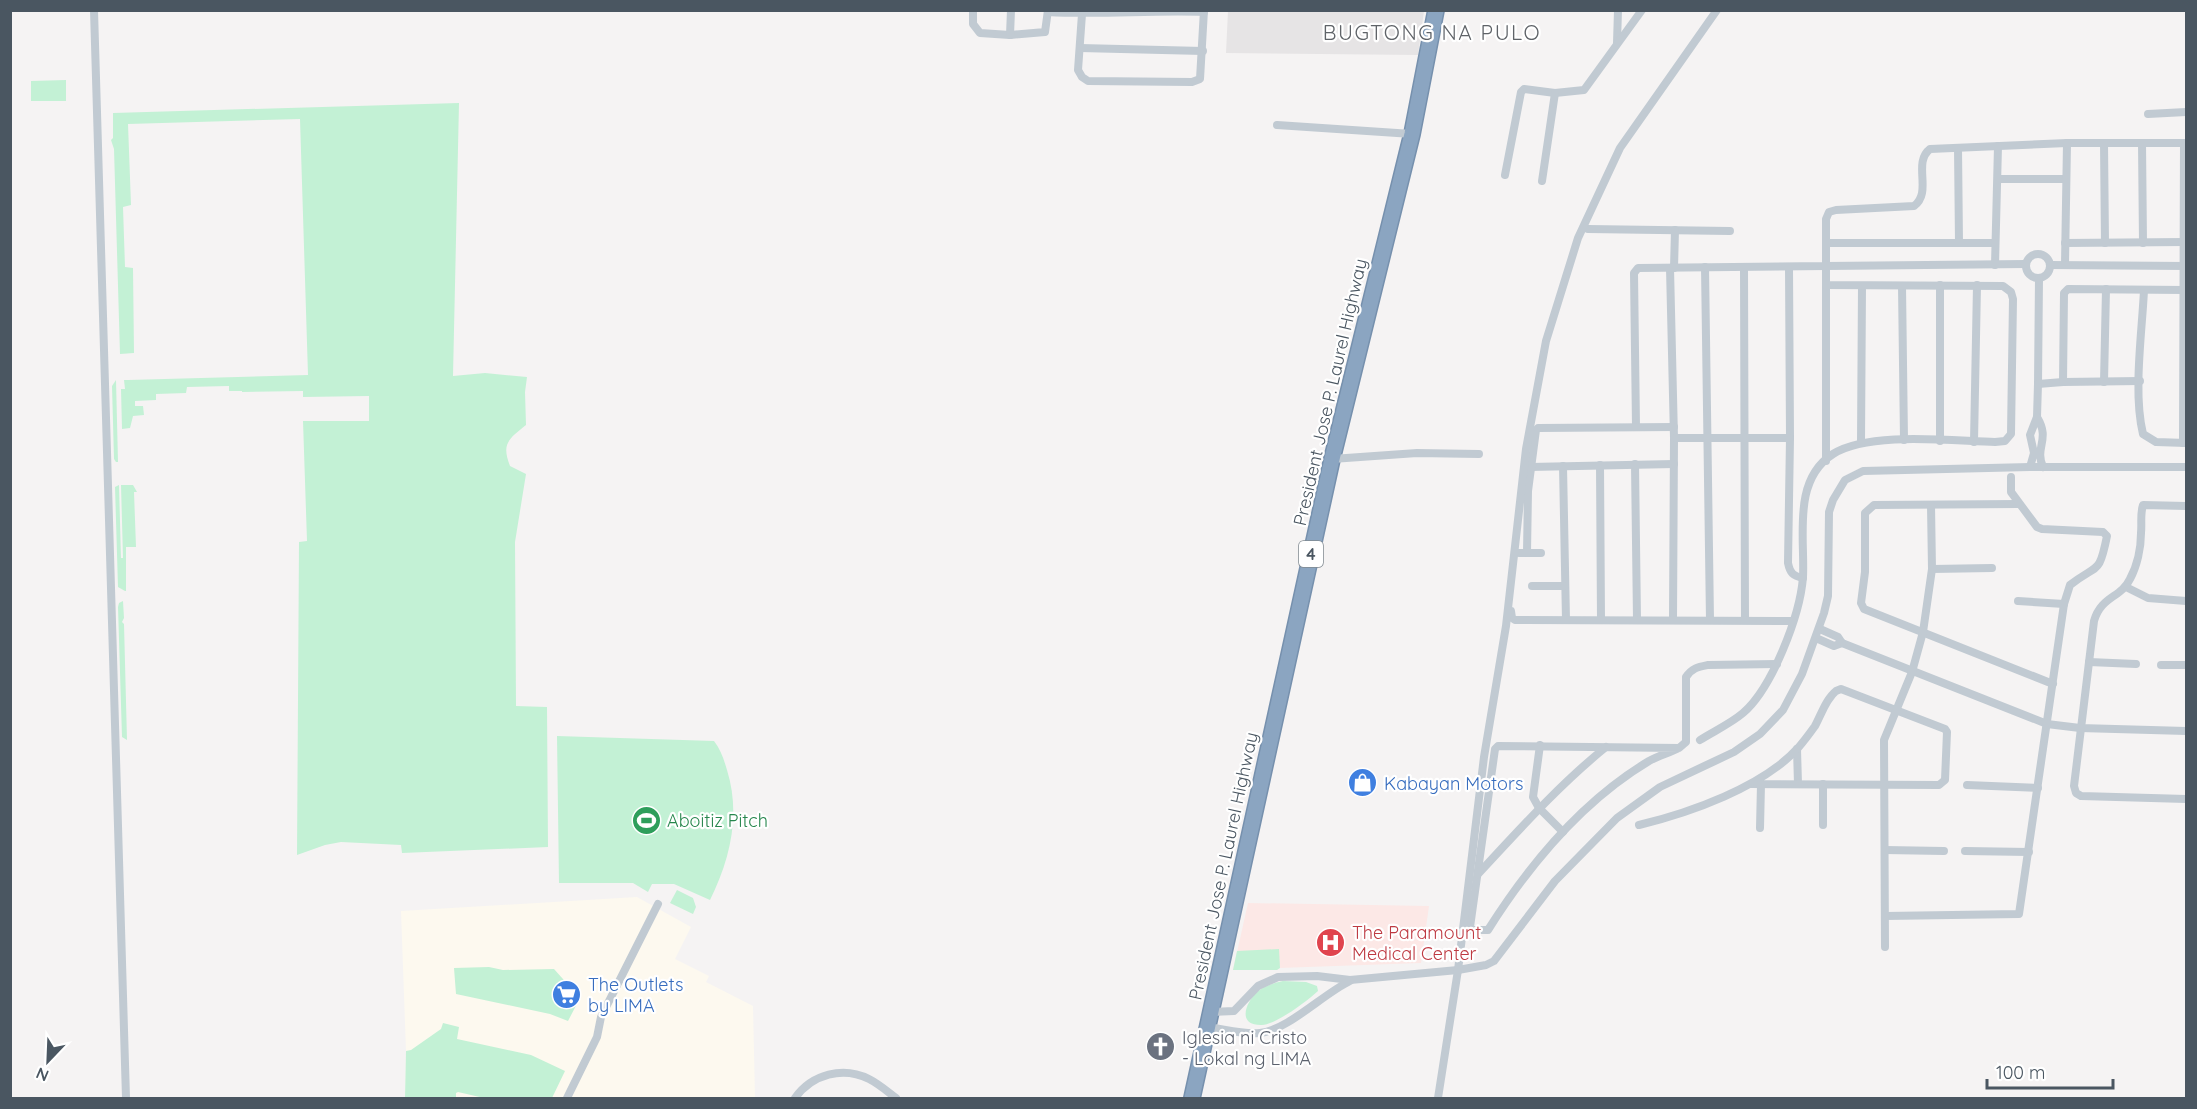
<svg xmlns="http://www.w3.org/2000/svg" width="2197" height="1109" viewBox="0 0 2197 1109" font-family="Quicksand,sans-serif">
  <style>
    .commercial { fill: #fdf9ef }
    .education { fill: #e6e4e5 }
    .medical { fill: #fce8e6 }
    .green { fill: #c3f1d5 }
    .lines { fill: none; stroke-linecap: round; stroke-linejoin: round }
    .highway-casing { stroke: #7690ad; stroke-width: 18 }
    .street { stroke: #c1cad2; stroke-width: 8 }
    .highway { stroke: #8ba5c1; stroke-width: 15 }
    .labels { text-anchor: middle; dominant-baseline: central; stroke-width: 4.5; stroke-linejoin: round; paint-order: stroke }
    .shield { fill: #fff; stroke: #808990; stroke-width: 1.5 }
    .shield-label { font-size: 16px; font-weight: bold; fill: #4a5661 }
    .street-label { font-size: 18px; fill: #4a5661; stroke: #fff }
    .shop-label { font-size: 18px; fill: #366cbe; stroke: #fff; text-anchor: start }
    .leisure-label { font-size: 18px; fill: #27864d; stroke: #fff; text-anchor: start }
    .health-label { font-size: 18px; fill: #be3a42; stroke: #fff; text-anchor: start }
    .worship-label { font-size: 18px; fill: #5b616d; stroke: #fff; text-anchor: start }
    .quarter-label { font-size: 21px; letter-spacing: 1.5px; fill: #5f6368; stroke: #fff }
  </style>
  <rect width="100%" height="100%" fill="#f5f3f3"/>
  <path class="commercial" d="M637,897L691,927L675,959L709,976L706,982L753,1006L755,1098H405L406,1051L401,911Z"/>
  <path class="education" d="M1228,11V10L1424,11L1418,55L1226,53Z"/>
  <path class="medical" d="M1248,903L1429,906L1421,963L1279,968L1277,970H1233Z"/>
  <g class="green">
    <path d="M66,80V101H31V81Z"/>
    <path d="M459,103L453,376L485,373L527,377L525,392L526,425C509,439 501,443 510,466L526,474L515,542L516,706L547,707L548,847L402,853L401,845L341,842L325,845L297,855L299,542L307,541L303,421H369V396L303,397V391L242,392V391H229V386L187,387L186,393L156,394V400L135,401V406H143L144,415L133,416L130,428L122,429L121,389H125L124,380H128L308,375L300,119L128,124L131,205L123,207L125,267L133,268L134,353L120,354L114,149L111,140L113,138V113Z"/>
    <path d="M116,380L118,462H116L114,459L112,386Z"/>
    <path d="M119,485L121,558H123L121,485H133L137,492H134L136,547H126V591H125L118,587L115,487Z"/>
    <path d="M123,601L124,618L122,622L124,624L127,740L122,737L118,607L119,603Z"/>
    <path d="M557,736L714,741C721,750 724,760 727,770C741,815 730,860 710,900L674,884H652L648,892L633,883H559Z"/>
    <path d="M677,890L693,898L696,907L693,914L670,903Z"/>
    <path d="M1279,949L1280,968L1277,970H1233L1237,951Z"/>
    <path d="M489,967L503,970L554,969L580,998L568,1021L550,1014L456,994L454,968Z"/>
    <path d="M1283,981L1306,982L1317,986L1318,991C1307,1001 1277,1024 1262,1025C1237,1026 1245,1003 1257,992C1264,986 1274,983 1283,981Z"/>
    <path d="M443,1023L459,1027L457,1039L531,1055L565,1071L552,1098H484L458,1092L456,1093V1098H405L406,1051L411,1050L441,1029Z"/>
  </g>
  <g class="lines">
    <defs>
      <path id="highway" d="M1192,1098L1332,459L1412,134L1436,10"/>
    </defs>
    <use href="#highway" class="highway-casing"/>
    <g class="street">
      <path d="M94,10L126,1098"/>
      <path d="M973,10V24L980,33L1010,35L1045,32L1048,10"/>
      <path d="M1048,12C1100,15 1152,10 1204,12"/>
      <path d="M1082,14L1078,70L1082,77L1088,81L1192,82L1200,79L1204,10"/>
      <path d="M1010,35L1011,10"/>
      <path d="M1617,43L1618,10"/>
      <path d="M1080,48L1203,51"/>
      <path d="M2148,114L2186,112"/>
      <path d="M1277,125L1412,134"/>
      <path d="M2104,143L2105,243"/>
      <path d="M2142,143L2143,243"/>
      <path d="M1958,148L1959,243"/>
      <path d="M1505,175L1521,92L1524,89L1555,93L1584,90L1642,10"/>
      <path d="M1998,179H2066"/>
      <path d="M1542,181L1555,93"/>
      <path d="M1588,229L1730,231"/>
      <path d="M1826,243H1995"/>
      <path d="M2065,243L2184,242"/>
      <circle cx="2038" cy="266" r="12"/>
      <path d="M2065,264L2067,143"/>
      <path d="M1995,265L1998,146"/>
      <path d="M2050,265L2186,266"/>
      <path d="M1705,267L1710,620"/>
      <path d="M1744,267L1745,620"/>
      <path d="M1789,267L1790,438L1788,563C1790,573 1793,576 1803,578"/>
      <path d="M1670,268L1674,438L1673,620"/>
      <path d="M1674,268L1675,230"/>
      <path d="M2039,278L2038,384L2063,382"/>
      <path d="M1826,285V461"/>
      <path d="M1902,286L1904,440"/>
      <path d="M2144,290C2142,333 2133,393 2143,434L2156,442L2186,443"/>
      <path d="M2140,381L2063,382L2064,293L2068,289L2184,290"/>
      <path d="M2104,382L2106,289"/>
      <path d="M2037,417L2038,384"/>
      <path d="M1636,427L1634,273L1638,268L1826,266V219L1829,212L1836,210L1914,206C1933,192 1912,163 1930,149L2067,143H2186"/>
      <path d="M1674,438H1790"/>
      <path d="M1940,441V285"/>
      <path d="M1861,442L1862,286"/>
      <path d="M1974,442L1977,285"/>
      <path d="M2183,443L2184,143"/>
      <path d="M1332,459L1417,453L1479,454"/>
      <path d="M1635,464L1637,620"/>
      <path d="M1600,465L1601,620"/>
      <path d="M1563,466L1566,620"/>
      <path d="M1530,467L1674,464"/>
      <path d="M2030,467L2034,453L2030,435L2037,417C2051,440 2034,447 2043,467"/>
      <path d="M2018,504L1874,505L1865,513V572L1861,603L1864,609L2053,684"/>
      <path d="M2186,506L2143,505C2140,514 2142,524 2141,533C2141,548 2137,566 2130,579C2121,598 2101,596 2094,621L2074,786L2076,793L2081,796L2186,799"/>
      <path d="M1519,553H1541"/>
      <path d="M1527,553L1528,491L1536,430L1538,428L1674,427"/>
      <path d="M1932,569L1992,568"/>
      <path d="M1532,586H1565"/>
      <path d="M2126,587L2148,598L2186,601"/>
      <path d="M2018,601L2064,604"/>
      <path d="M1511,611L1512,618L1515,620L1793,621"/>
      <path d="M1820,629L1838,637L1842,643L2047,724L2080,728L2186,731"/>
      <path d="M1816,638L1834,646L1842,643"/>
      <path d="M2089,662L2136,664"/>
      <path d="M2161,665H2186"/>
      <path d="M1700,740C1714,731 1730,724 1743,713C1772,688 1800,616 1803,577C1805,537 1792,480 1833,454C1869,431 1952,441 1995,442L2005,441L2011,434L2013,299L2011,292L2003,286L1826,285V266L2026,264"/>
      <path d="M1540,745L1533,797L1539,808L1563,832"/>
      <path d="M1679,748C1669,753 1658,756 1649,761C1582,801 1529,865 1488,930H1472L1470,927L1495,749L1498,746L1679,748L1686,742V677C1692,668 1698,667 1708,665L1777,664"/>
      <path d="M1797,749L1798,784"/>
      <path d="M1967,785L2038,788"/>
      <path d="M1639,825C1689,813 1763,787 1798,748C1804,741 1810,733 1815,726C1821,715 1826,699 1836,691L1841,689L1945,729L1947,732L1945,780L1939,785L1751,784"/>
      <path d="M1823,825V784"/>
      <path d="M1760,828L1761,784"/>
      <path d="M1885,850L1944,851"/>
      <path d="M1965,851L2029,852"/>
      <path d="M1478,874C1519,830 1559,785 1606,747"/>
      <path d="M1885,916L2019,914L2064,604L2070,585C2098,563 2099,576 2107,536L2103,532L2042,529L2037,527L2011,492V477"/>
      <path d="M1885,947L1884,740L1912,672L1923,632L1932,569L1931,505"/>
      <path d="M1211,1012L1234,1011L1258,986L1278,977L1317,976L1350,980L1458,970L1486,965L1494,961L1555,881L1617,818L1660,787L1734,752L1760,734L1783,710L1802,674L1824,613L1828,596L1829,512L1833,500L1845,480L1863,471L2030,467H2186"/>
      <path d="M1207,1027C1224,1029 1243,1035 1260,1033C1288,1030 1323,994 1350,981"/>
      <path d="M567,1098L597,1037L601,1017L658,904"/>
      <path d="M795,1098C812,1074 843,1066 869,1079C879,1084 888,1092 896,1098"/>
      <path d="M1438,1098L1458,970L1484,757L1506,626L1526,449L1546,341L1578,238L1620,148L1717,10"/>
    </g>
    <use href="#highway" class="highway"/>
  </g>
  <defs>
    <symbol id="shop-disc" viewBox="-11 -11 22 22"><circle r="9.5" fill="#3f7fe0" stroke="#fff"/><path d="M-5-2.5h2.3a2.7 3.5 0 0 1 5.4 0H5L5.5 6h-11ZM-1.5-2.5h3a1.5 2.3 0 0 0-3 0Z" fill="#fff"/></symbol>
    <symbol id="stadium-disc" viewBox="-11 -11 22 22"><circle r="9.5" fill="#2e9e5b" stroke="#fff"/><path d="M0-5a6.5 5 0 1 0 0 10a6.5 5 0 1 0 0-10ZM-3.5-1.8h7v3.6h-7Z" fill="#fff"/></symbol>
    <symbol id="hospital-disc" viewBox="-11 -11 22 22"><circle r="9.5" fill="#e0444e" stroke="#fff"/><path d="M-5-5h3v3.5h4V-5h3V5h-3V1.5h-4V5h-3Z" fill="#fff"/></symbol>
    <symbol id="supermarket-disc" viewBox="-11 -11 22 22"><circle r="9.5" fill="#3f7fe0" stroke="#fff"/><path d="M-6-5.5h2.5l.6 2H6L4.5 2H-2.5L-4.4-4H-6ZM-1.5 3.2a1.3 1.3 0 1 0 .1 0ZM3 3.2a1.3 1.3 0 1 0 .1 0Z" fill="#fff"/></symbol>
    <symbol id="church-disc" viewBox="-11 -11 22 22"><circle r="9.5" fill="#6b7280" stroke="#fff"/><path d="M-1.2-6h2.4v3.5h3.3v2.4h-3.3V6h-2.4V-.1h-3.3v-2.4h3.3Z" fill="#fff"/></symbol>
  </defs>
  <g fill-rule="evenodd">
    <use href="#shop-disc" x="1346" y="766" width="33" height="33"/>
    <use href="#stadium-disc" x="630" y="804" width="33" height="33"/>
    <use href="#hospital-disc" x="1314" y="926" width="33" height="33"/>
    <use href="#supermarket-disc" x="550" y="978" width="33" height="33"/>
    <use href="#church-disc" x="1144" y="1030" width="33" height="33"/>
  </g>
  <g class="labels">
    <rect class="shield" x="1299" y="541" width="24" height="26" rx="4.5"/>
    <g class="shield-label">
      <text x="1311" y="554">4</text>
    </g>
    <g class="street-label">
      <text transform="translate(1330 392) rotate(-77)">President Jose P. Laurel Highway</text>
      <text transform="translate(1223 866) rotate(-78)">President Jose P. Laurel Highway</text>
    </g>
    <g class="shop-label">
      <text x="1384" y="783">Kabayan Motors</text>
      <text x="588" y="984">The Outlets<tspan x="588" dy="21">by LIMA</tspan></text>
    </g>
    <g class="leisure-label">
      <text x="667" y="820">Aboitiz Pitch</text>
    </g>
    <g class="health-label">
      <text x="1352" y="932">The Paramount<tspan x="1352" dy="21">Medical Center</tspan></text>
    </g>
    <g class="worship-label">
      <text x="1182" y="1037">Iglesia ni Cristo<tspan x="1182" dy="21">- Lokal ng LIMA</tspan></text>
    </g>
    <g class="quarter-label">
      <text x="1432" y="32">BUGTONG NA PULO</text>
    </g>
  </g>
  <rect width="2197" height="1109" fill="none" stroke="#4a5661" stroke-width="24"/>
  <g transform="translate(48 1061) rotate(203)" stroke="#ffffff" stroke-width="4.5" paint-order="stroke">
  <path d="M0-4.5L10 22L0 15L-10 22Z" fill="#4a5661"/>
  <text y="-9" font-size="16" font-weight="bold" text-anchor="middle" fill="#4a5661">N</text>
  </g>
  <path d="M1987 1079v9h126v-9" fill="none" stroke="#4a5661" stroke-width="3"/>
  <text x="1996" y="1079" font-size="18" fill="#4a5661" stroke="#ffffff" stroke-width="4.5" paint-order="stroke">100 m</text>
</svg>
